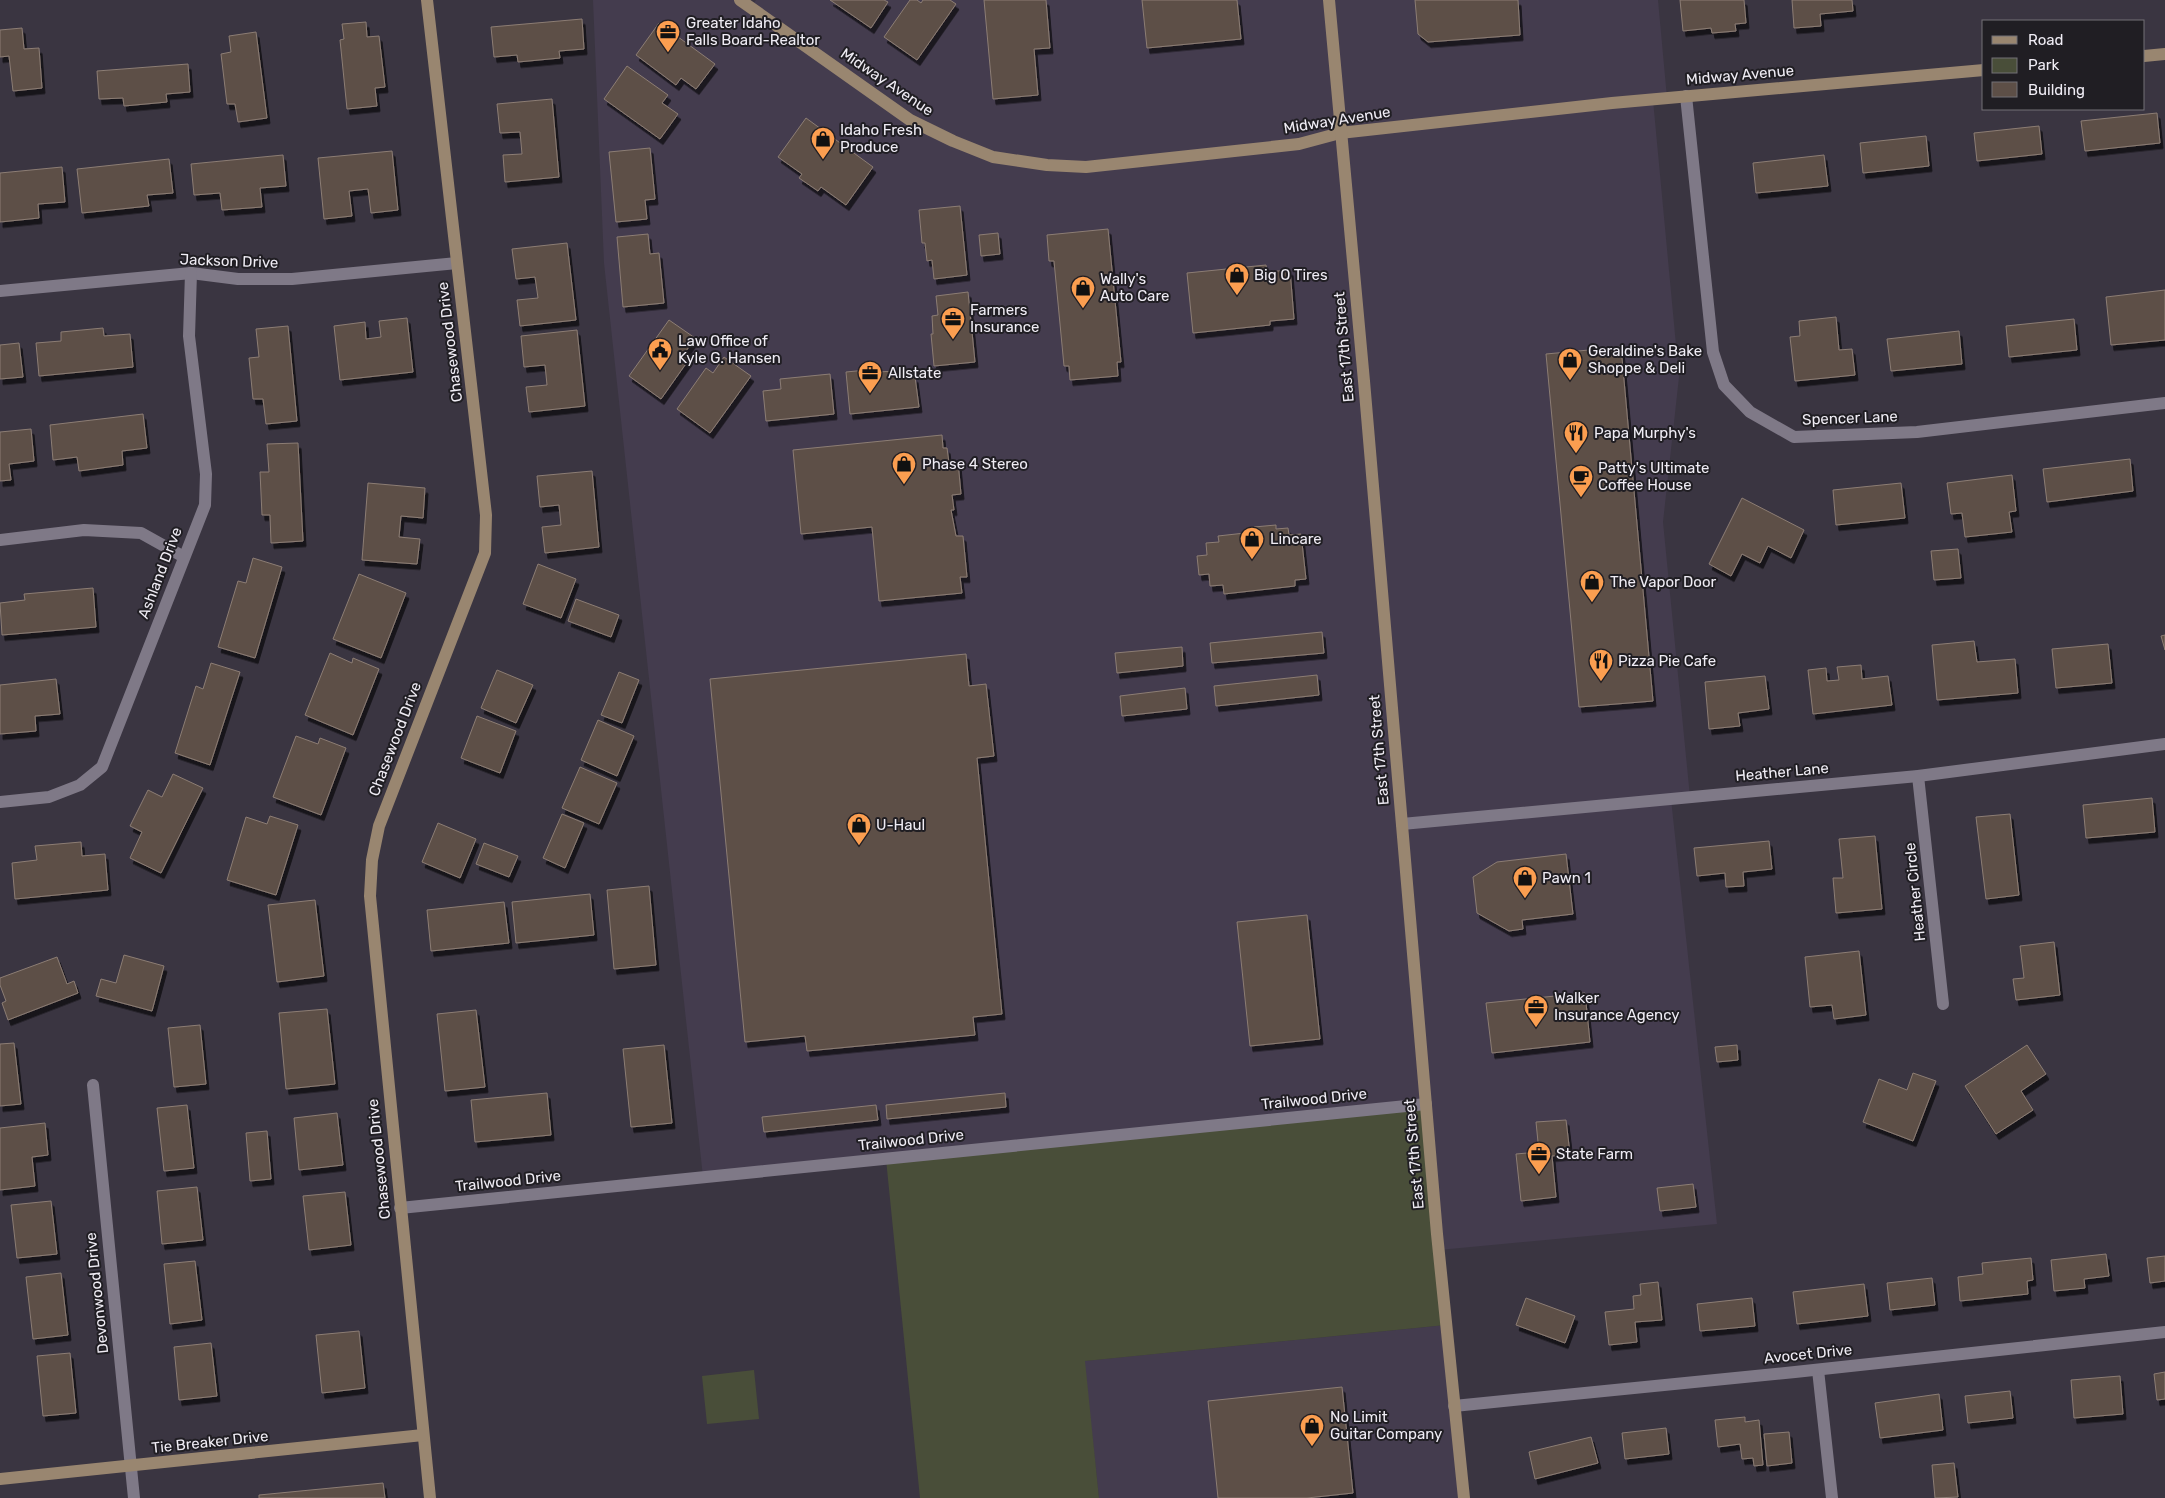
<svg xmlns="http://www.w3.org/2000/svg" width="2165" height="1498" viewBox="0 0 2165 1498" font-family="Rubik,sans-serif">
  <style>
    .built { fill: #443c4e }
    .green { fill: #494e39 }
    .building { fill: #5d4f47; stroke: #8c7d74; filter: url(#shadow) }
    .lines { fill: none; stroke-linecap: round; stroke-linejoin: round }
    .street { stroke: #7f7987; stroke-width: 12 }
    .secondary { stroke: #998670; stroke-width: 12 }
    .labels { text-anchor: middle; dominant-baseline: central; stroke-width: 4; stroke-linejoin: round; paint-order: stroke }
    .poi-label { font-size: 15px; fill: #efecf4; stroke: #201e23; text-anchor: start }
    .street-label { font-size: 15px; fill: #efecf4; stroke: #201e23 }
  </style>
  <defs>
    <filter id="shadow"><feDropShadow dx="3" dy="5.5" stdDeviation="0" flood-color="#0009"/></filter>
  </defs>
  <rect width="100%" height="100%" fill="#3a3541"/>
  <g class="built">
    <path d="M593,0H740L751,7L756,0H1658L1667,98L1653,100L1679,377L1663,522L1690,797L1671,799L1717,1224L1439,1250L1426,1105L703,1177L604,263Z"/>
    <path d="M1446,1325L1464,1498H1099L1084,1361Z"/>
  </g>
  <g class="green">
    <path d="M1426,1104L1446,1325L1085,1361L1099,1498H920L886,1159Z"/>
    <path d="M754,1370L759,1419L707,1424L702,1376Z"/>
  </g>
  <g class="building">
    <path d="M830,0H884L888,2L871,28Z"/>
    <path d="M910,0H917L921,3L923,0H950L956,4L917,60L884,37Z"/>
    <path d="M984,0H1046L1050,48L1034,49L1038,95L993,99Z"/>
    <path d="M1142,0H1237L1241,39L1147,48Z"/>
    <path d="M1415,0H1518L1520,35L1428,42L1418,34Z"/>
    <path d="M1680,0H1744L1746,23L1735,24L1736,31L1712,33L1711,28L1683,31Z"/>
    <path d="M1792,0H1852L1853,11L1820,14L1821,26L1794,28Z"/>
    <path d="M582,19L584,49L559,51L560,58L518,62L517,55L494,57L491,27Z"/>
    <path d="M366,22L367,37L379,36L385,87L375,88L377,106L347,109L340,40L344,39L342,24Z"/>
    <path d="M659,23L715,64L696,89L681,78L676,85L636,55Z"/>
    <path d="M22,28L24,49L39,48L42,88L13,91L9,56L0,57V30Z"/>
    <path d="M256,32L267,118L238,122L235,104H227L221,54L231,52L229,36Z"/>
    <path d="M188,64L190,92L166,94L167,102L124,106L123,98L99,99L97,71Z"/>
    <path d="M627,66L668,95L662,103L678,114L660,139L604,99Z"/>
    <path d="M552,99L559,177L505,182L503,155L522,154L520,132L500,133L497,104Z"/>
    <path d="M2157,113L2160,143L2085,151L2081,121Z"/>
    <path d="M806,118L873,167L846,205L821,187L818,191L799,178L802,174L778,157Z"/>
    <path d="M2039,126L2042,154L1977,161L1974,133Z"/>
    <path d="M1926,136L1929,166L1863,173L1860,143Z"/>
    <path d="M650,148L655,199L645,200L647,219L616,222L609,152Z"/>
    <path d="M392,151L398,210L371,213L368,189L349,191L352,216L324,219L318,158Z"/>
    <path d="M283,155L286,186L260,188L262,207L222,210L220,193L194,195L191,164Z"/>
    <path d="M1824,155L1828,186L1756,193L1753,163Z"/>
    <path d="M169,159L173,193L147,195L149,206L82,213L77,169Z"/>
    <path d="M62,167L65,202L38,204L39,218L0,222V173Z"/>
    <path d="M960,206L967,275L934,279L932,260L927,261L925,243H922L919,210Z"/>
    <path d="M1108,229L1121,362H1117L1118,376L1070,380L1069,366H1064L1054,261H1049L1047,235Z"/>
    <path d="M998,233L1000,254L981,256L979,235Z"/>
    <path d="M648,234L650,254L659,253L664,303L623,307L617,237Z"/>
    <path d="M567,243L576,320L520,326L517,300L538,298L535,277L516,279L512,249Z"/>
    <path d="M1266,265L1267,272L1290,270L1294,319L1270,321V325L1193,333L1187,273Z"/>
    <path d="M2165,290V340L2111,345L2106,297Z"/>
    <path d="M968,292L975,362L934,366L931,334H933L932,316L938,315L936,296Z"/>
    <path d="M1836,317L1839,350L1852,349L1855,375L1795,381L1790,337L1800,336L1799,321Z"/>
    <path d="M407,318L413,372L340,380L334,326L365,322L366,339L381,337L379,321Z"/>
    <path d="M2074,319L2077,350L2009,357L2006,326Z"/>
    <path d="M669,320L695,338L684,354L690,358L661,399L629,376Z"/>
    <path d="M288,326L297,421L266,424L263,399H253L249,358L259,357L256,329Z"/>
    <path d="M103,328L104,336L130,334L133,367L39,376L36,343L61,341V332Z"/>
    <path d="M577,330L585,406L529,412L526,387L547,385L545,365L524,367L521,336Z"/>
    <path d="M1959,331L1962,364L1891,371L1887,339Z"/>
    <path d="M19,343L23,377L0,379V345Z"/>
    <path d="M1621,347L1653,701L1579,707L1546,354Z"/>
    <path d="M724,357L751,376L710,433L677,409L706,368L713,373Z"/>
    <path d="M877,369L878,372L896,371L897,379L915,377L919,407L850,414L846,372Z"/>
    <path d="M830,374L834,414L766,421L763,391L781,389L780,379Z"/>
    <path d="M143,414L147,448L122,451L123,465L79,471L77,457L53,460L50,425Z"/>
    <path d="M31,429L34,461L9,464L11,480L0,481V432Z"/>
    <path d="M942,435L943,448H947L949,463L958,462L961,494L952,495L954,510H951L956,536H963L967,577H960L962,593L879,601L872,527L801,534L793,450Z"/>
    <path d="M298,443L303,541L271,543L270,515H262L260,472H269L267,444Z"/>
    <path d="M2130,459L2133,491L2047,502L2043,469Z"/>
    <path d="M592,471L599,547L545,553L542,527L561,525L559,505L540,507L537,476Z"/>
    <path d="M2012,475L2016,511L2009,512L2012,532L1965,537L1962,513L1951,514L1947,483Z"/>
    <path d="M368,483L425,488L423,518L401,516L399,537L420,539L417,564L362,560Z"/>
    <path d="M1901,483L1905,518L1836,525L1833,490Z"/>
    <path d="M1742,498L1804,530L1791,558L1768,546L1760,563L1742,554L1731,576L1709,564Z"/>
    <path d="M1276,525V529L1288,528L1289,535L1301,534L1306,579L1295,580V586L1224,594L1223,585L1210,586L1209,574L1199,575L1197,556L1207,555L1206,543L1219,542L1218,536L1254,532V527Z"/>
    <path d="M1958,549L1961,578L1934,580L1931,551Z"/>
    <path d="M253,558L282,567L255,658L218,647L238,581L246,583Z"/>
    <path d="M538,564L576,579L561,618L523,604Z"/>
    <path d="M359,574L406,593L381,658L333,639Z"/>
    <path d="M93,588L96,627L2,635L0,603L25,600L24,594Z"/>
    <path d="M576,599L619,615L611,637L568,621Z"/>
    <path d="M1322,632L1324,653L1212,663L1210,643Z"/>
    <path d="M2165,635V650L2161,636Z"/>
    <path d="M1974,641L1977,662L2015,659L2018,693L1937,700L1932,645Z"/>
    <path d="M2108,644L2112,683L2056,688L2052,649Z"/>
    <path d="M1182,647L1183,666L1117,673L1115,653Z"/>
    <path d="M330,653L352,663L353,658L379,669L353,735L305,715Z"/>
    <path d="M966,654L969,686L986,684L994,756L977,758L1002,1014L973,1017L975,1035L807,1051L805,1036L745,1042L710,679Z"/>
    <path d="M211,663L240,672L210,765L175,753L196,686L203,689Z"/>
    <path d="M1861,665L1862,679L1888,676L1892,705L1813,714L1808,670L1826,668L1827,681L1839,680L1837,667Z"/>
    <path d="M497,670L533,685L516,723L481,708Z"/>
    <path d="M619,672L639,680L622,723L601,715Z"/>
    <path d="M1317,675L1319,695L1216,706L1214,686Z"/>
    <path d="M1765,676L1769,709L1738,713L1740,726L1709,729L1705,682Z"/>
    <path d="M56,679L60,714L35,716L36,731L0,734V685Z"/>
    <path d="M1185,688L1187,709L1122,716L1120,696Z"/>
    <path d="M477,716L516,731L500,773L461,758Z"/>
    <path d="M598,720L634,736L617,776L581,760Z"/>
    <path d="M296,736L318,744L320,738L346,748L321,815L273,797Z"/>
    <path d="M580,767L617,783L599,824L562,808Z"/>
    <path d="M173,774L203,788L161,873L130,858L142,832L130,826L148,790L162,797Z"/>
    <path d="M2152,798L2155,832L2086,838L2083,805Z"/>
    <path d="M562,814L584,823L565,868L543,858Z"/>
    <path d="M2010,814L2019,895L1986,899L1976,817Z"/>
    <path d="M270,816L298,825L276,895L227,880L246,817L267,824Z"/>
    <path d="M438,823L476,839L460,878L422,862Z"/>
    <path d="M1875,836L1882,909L1836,913L1833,878H1843L1839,839Z"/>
    <path d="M1769,841L1772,869L1743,872L1744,886L1726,887L1725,873L1697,876L1694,848Z"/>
    <path d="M81,842L82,856L105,854L108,890L15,899L12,863L37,860L35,846Z"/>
    <path d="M484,843L518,856L509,877L476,864Z"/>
    <path d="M1566,854L1573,914L1522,920L1523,929L1509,931L1477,913L1473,877L1497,862Z"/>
    <path d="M649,886L656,965L614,969L607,890Z"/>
    <path d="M590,894L594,935L516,943L512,902Z"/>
    <path d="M315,900L324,976L277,982L268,905Z"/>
    <path d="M504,902L509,943L431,951L427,910Z"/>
    <path d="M1307,915L1320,1039L1250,1046L1237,922Z"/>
    <path d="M2054,942L2060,995L2016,1000L2013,979L2024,978L2020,946Z"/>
    <path d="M1859,951L1866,1015L1834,1019L1832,1005L1810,1007L1805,957Z"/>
    <path d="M124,955L164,966L152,1011L96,996L101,979L116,983Z"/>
    <path d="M57,957L67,984L74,981L78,993L8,1020L2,1003L6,1001L0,985V978Z"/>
    <path d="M1585,993L1590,1042L1492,1053L1486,1003Z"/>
    <path d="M327,1009L335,1084L286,1089L279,1013Z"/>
    <path d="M476,1010L485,1087L445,1091L437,1014Z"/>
    <path d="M200,1025L206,1084L174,1087L168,1028Z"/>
    <path d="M14,1043L21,1104L0,1106V1044Z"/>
    <path d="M664,1045L672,1123L631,1127L623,1049Z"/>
    <path d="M1737,1045L1738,1060L1717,1062L1715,1047Z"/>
    <path d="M2027,1045L2046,1074L2021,1091L2033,1110L1996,1134L1965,1086Z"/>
    <path d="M1913,1073L1936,1081L1913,1141L1863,1122L1879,1079L1907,1090Z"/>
    <path d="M547,1093L551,1135L475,1142L471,1100Z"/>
    <path d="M1005,1093L1006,1107L887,1119L886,1105Z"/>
    <path d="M187,1105L194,1168L164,1171L157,1108Z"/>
    <path d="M876,1105L878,1120L764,1132L762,1117Z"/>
    <path d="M337,1113L343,1165L299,1170L294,1118Z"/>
    <path d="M1566,1120L1570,1154L1552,1156L1556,1197L1521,1201L1516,1154L1539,1152L1536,1122Z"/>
    <path d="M45,1123L48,1155L32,1157L35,1186L0,1190V1128Z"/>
    <path d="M267,1131L271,1179L250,1181L246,1133Z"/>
    <path d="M1693,1184L1696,1207L1660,1211L1657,1188Z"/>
    <path d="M197,1187L203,1240L162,1244L157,1191Z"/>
    <path d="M345,1192L351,1245L309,1250L303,1196Z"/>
    <path d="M51,1201L57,1254L17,1258L11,1205Z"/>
    <path d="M2106,1254L2109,1276L2084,1279L2085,1288L2054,1291L2051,1260Z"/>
    <path d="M2165,1256V1281L2150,1283L2147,1258Z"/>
    <path d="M2031,1258L2033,1280L2027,1281L2028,1294L1960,1301L1958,1277L1983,1274L1982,1263Z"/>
    <path d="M195,1261L202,1320L170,1324L164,1264Z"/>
    <path d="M61,1273L68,1335L33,1339L26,1277Z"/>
    <path d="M1932,1278L1935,1305L1890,1310L1887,1283Z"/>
    <path d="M1658,1282L1662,1320L1635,1322L1637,1342L1609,1345L1605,1312L1634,1309L1633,1296L1641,1295L1640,1284Z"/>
    <path d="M1864,1284L1868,1316L1797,1324L1793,1292Z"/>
    <path d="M1526,1298L1575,1316L1565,1343L1516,1325Z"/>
    <path d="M1752,1298L1755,1326L1700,1331L1697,1304Z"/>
    <path d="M359,1331L365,1388L322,1393L316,1335Z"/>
    <path d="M211,1343L217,1396L179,1400L174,1347Z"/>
    <path d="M70,1353L76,1413L43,1416L37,1356Z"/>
    <path d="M2165,1372V1399L2157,1400L2154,1374Z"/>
    <path d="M2120,1376L2123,1414L2074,1418L2071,1380Z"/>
    <path d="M1342,1387L1353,1493L1307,1498H1218L1208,1401Z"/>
    <path d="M2010,1391L2013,1418L1968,1423L1965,1396Z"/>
    <path d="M1939,1394L1943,1430L1880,1438L1875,1403Z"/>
    <path d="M1745,1417V1422L1759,1420L1763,1465L1754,1466L1753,1458L1742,1459L1740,1444L1718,1447L1715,1420Z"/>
    <path d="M1666,1428L1669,1454L1625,1459L1622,1433Z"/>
    <path d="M1789,1432L1792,1463L1767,1466L1764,1434Z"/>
    <path d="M1591,1437L1598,1463L1535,1479L1529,1452Z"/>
    <path d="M1954,1463L1958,1497L1935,1498L1932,1465Z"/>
    <path d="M383,1483L385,1498H259V1495Z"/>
  </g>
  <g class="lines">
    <g class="street">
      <path d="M1686,96L1713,352L1724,385L1750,412L1794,437L1917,432L2165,403"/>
      <path d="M0,291L191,273L238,279H292L457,263"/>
      <path d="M0,540L84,530L141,533L184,557"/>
      <path d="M1918,776L1943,1004"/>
      <path d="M0,802L49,797L80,785L102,767L205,505L206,474L189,336L191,273"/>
      <path d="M1402,824L1918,776L2165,744"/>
      <path d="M93,1085L134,1498"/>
      <path d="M400,1208L1426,1104"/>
      <path d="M1818,1370L1832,1498"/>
      <path d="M1454,1406L1795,1372L2165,1332"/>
    </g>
    <g class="secondary">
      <path d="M427,0L486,515L485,553L379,826L372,860L370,896L430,1498"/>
      <path d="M740,0L910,120L953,141L993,157L1047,165L1086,167L1299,144L1340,133L1612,103L1984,70"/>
      <path d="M1329,0L1364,381L1437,1234L1464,1498"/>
      <path d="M2144,56L2165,54"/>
      <path d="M0,1479L423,1435"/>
    </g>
  </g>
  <defs>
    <symbol id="office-pin" viewBox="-11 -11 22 30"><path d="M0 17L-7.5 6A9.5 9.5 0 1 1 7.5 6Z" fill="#fb9e50" stroke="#201e23"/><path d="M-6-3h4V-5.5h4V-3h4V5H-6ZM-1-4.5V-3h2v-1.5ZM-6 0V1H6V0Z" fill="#111"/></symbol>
    <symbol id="shop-pin" viewBox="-11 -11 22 30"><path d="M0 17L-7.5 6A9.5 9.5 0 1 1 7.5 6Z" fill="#fb9e50" stroke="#201e23"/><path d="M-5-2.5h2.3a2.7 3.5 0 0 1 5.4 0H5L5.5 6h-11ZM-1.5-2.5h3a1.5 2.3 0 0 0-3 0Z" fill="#111"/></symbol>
    <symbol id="civic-pin" viewBox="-11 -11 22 30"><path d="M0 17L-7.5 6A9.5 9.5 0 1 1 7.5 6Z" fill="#fb9e50" stroke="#201e23"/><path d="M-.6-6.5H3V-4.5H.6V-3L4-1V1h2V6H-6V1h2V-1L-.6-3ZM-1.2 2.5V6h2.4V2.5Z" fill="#111"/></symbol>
    <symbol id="restaurant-pin" viewBox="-11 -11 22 30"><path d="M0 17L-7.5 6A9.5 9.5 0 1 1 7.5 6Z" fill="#fb9e50" stroke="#201e23"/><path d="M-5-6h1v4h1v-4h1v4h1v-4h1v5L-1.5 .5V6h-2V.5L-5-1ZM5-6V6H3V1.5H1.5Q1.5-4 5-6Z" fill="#111"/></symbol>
    <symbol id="cafe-pin" viewBox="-11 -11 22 30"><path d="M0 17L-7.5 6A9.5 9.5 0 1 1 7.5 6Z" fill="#fb9e50" stroke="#201e23"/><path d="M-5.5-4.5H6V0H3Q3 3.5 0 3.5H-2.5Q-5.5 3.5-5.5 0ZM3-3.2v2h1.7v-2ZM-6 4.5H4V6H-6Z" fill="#111"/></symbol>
  </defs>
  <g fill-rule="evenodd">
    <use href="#office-pin" x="654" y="18" width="28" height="38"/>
    <use href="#shop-pin" x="809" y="125" width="28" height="38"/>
    <use href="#shop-pin" x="1223" y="261" width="28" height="38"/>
    <use href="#shop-pin" x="1069" y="274" width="28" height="38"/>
    <use href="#office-pin" x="939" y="305" width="28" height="38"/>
    <use href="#civic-pin" x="646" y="336" width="28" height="38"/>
    <use href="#shop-pin" x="1556" y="346" width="28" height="38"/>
    <use href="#office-pin" x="856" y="359" width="28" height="38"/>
    <use href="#restaurant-pin" x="1562" y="419" width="28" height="38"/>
    <use href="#shop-pin" x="890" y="450" width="28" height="38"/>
    <use href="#cafe-pin" x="1567" y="463" width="28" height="38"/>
    <use href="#shop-pin" x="1238" y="525" width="28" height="38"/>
    <use href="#shop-pin" x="1578" y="568" width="28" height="38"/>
    <use href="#restaurant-pin" x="1587" y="647" width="28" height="38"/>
    <use href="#shop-pin" x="845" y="811" width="28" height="38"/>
    <use href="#shop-pin" x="1511" y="864" width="28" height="38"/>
    <use href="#office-pin" x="1522" y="993" width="28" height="38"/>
    <use href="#office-pin" x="1525" y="1140" width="28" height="38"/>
    <use href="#shop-pin" x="1298" y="1412" width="28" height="38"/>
  </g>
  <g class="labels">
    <g class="poi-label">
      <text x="686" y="23">Greater Idaho<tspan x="686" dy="17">Falls Board-Realtor</tspan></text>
      <text x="840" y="130">Idaho Fresh<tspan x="840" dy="17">Produce</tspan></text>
      <text x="1254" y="275">Big O Tires</text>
      <text x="1100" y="279">Wally's<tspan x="1100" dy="17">Auto Care</tspan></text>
      <text x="970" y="310">Farmers<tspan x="970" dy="17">Insurance</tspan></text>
      <text x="678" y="341">Law Office of<tspan x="678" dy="17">Kyle G. Hansen</tspan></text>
      <text x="1588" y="351">Geraldine's Bake<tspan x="1588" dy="17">Shoppe &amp; Deli</tspan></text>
      <text x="888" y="373">Allstate</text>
      <text x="1594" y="433">Papa Murphy's</text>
      <text x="922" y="464">Phase 4 Stereo</text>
      <text x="1598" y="468">Patty's Ultimate<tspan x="1598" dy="17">Coffee House</tspan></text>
      <text x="1270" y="539">Lincare</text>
      <text x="1610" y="582">The Vapor Door</text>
      <text x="1618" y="661">Pizza Pie Cafe</text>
      <text x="876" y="825">U-Haul</text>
      <text x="1542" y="878">Pawn 1</text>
      <text x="1554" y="998">Walker<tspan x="1554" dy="17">Insurance Agency</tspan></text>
      <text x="1556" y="1154">State Farm</text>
      <text x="1330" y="1417">No Limit<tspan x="1330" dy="17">Guitar Company</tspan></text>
    </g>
    <g class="street-label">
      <text transform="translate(1740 75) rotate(-5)">Midway Avenue</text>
      <text transform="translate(887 82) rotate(34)">Midway Avenue</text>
      <text transform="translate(1337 120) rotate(-9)">Midway Avenue</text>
      <text transform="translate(229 261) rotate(2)">Jackson Drive</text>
      <text transform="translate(450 342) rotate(-97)">Chasewood Drive</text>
      <text transform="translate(1344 347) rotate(-95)">East 17th Street</text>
      <text transform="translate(1850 418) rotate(-2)">Spencer Lane</text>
      <text transform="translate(160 573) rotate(-69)">Ashland Drive</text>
      <text transform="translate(395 739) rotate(-69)">Chasewood Drive</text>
      <text transform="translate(1379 750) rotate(-95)">East 17th Street</text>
      <text transform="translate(1782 772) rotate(-5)">Heather Lane</text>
      <text transform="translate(1915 892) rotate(-96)">Heather Circle</text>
      <text transform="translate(1314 1099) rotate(-6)">Trailwood Drive</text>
      <text transform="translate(911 1140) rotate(-6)">Trailwood Drive</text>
      <text transform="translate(1414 1154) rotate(-95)">East 17th Street</text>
      <text transform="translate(379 1159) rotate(-96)">Chasewood Drive</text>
      <text transform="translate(508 1181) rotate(-6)">Trailwood Drive</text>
      <text transform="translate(97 1293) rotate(-96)">Devonwood Drive</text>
      <text transform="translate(1808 1354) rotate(-6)">Avocet Drive</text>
      <text transform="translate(210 1442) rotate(-6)">Tie Breaker Drive</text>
    </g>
  </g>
  <rect x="1982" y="20" width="162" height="90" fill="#201e23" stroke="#737077"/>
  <rect x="1992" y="36" width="25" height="8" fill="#998670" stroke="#737077"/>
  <text x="2028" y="45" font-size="15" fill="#efecf4">Road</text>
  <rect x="1992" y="58" width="25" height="15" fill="#494e39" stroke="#737077"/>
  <text x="2028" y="70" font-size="15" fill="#efecf4">Park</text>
  <rect x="1992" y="82" width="25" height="15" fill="#5d4f47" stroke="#737077"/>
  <text x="2028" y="95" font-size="15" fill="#efecf4">Building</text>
</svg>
